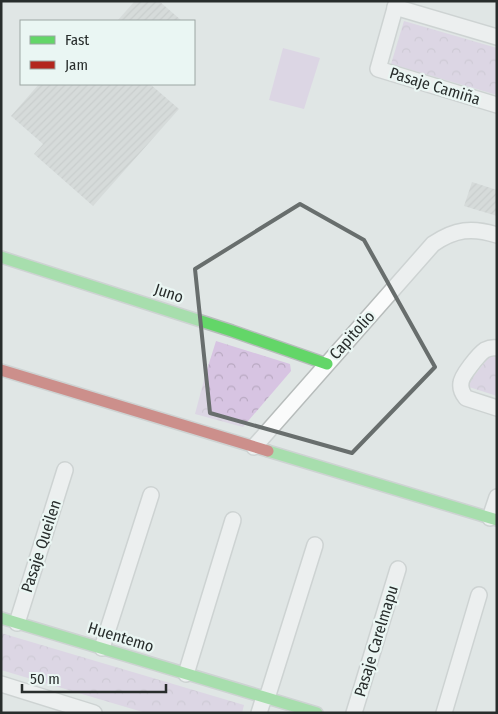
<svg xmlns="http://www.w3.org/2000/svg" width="498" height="714" viewBox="0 0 498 714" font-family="'Fira Sans Condensed',sans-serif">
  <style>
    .park { fill: url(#park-crowns) }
    .garden { fill: #d7c4e2 }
    .building { fill: url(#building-hatch) }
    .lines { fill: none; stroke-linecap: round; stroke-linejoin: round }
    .street-casing { stroke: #b7bcbb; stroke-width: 18 }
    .fast-casing { stroke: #b7bcbb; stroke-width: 14 }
    .jam-casing { stroke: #b7bcbb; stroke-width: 14 }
    .street { stroke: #fafbfb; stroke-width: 15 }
    .fast { stroke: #63d668; stroke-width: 11 }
    .jam { stroke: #b3261e; stroke-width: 11 }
    .marked { fill: none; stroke: #686e6d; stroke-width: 4; stroke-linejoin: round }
    .labels { text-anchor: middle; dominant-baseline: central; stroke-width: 4.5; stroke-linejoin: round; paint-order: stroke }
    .street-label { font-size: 16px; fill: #282d2c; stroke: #eaf6f3 }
  </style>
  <defs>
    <pattern id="park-crowns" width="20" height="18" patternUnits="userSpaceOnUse" patternTransform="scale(1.25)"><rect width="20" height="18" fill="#d7c4e2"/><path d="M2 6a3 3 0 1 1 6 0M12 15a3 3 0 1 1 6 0" fill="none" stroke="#b9a9c2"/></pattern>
    <pattern id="building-hatch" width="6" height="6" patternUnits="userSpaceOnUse" patternTransform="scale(1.25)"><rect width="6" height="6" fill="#cacfcd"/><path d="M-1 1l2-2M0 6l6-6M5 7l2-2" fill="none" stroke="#aeb2b0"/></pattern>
  </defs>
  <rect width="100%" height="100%" fill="#e0e6e5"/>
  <g class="park">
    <path d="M404,21L497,48V95L391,64Z"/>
    <path d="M216,341L290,364L291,371L243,427L195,414L205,376Z"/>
    <path d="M493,352L497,353V396L466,386Z"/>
    <path d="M1,633L244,705L242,713H146L1,670Z"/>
  </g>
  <path class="garden" d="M283,48L320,58L304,109L269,100Z"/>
  <g class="building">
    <path d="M135,1H159L182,21H117Z"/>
    <path d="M39,84H150L179,109L93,206L34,154L43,144L11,116Z"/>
    <path d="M472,182L497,190V216L464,206Z"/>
  </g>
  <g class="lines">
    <defs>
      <g id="street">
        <path d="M397,1L378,69L497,105"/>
        <path d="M395,7L497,37"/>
        <path d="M497,348C492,347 489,348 485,350C479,354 461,376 461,383C460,389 462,393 466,398L497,408"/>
        <path d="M254,447L433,244C455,229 472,227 497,235"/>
        <path d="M490,518L497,497"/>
        <path d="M17,623L65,470"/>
        <path d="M102,648L151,495"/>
        <path d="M186,674L233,520"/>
        <path d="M1,684L94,713"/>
        <path d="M267,698L315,545"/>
        <path d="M259,713L264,697"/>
        <path d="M354,713L398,569"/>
        <path d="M444,713L479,595"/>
      </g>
      <g id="fast">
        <path d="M1,257L232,331L327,364"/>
        <path d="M268,451L497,520"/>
        <path d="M1,618L317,713"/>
      </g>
      <path id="jam" d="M1,370L268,451"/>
    </defs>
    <use href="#street" class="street-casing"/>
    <use href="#fast" class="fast-casing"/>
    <use href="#jam" class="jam-casing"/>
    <use href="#street" class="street"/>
    <use href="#fast" class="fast"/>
    <use href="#jam" class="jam"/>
  </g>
  <path d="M0 0H498V714H0ZM300,204L364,240L435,367L352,453L210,413L195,269Z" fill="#e0e6e5" fill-opacity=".55" fill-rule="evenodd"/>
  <path class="marked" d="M300,204L364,240L435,367L352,453L210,413L195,269Z"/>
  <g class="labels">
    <g class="street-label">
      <text transform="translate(435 86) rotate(17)">Pasaje Camiña</text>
      <text transform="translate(169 293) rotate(18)">Juno</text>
      <text transform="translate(352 335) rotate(-48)">Capitolio</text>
      <text transform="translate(41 546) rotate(-72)">Pasaje Queilen</text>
      <text transform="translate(121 637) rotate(17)">Huentemo</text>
      <text transform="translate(376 641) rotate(-73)">Pasaje Carelmapu</text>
    </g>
  </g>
  <rect width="498" height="714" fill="none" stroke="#282d2c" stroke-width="5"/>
  <rect x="20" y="20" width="175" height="65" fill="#eaf6f3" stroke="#9ca6a3"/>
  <rect x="30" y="36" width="25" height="8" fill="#63d668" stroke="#9ca6a3"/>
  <text x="65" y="45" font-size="15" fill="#282d2c">Fast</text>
  <rect x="30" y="61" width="25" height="8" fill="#b3261e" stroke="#9ca6a3"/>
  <text x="65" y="70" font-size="15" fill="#282d2c">Jam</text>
  <path d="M22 684v8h144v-8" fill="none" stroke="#282d2c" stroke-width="2.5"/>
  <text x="30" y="684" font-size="15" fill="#282d2c" stroke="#eaf6f3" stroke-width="4" paint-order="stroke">50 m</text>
</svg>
